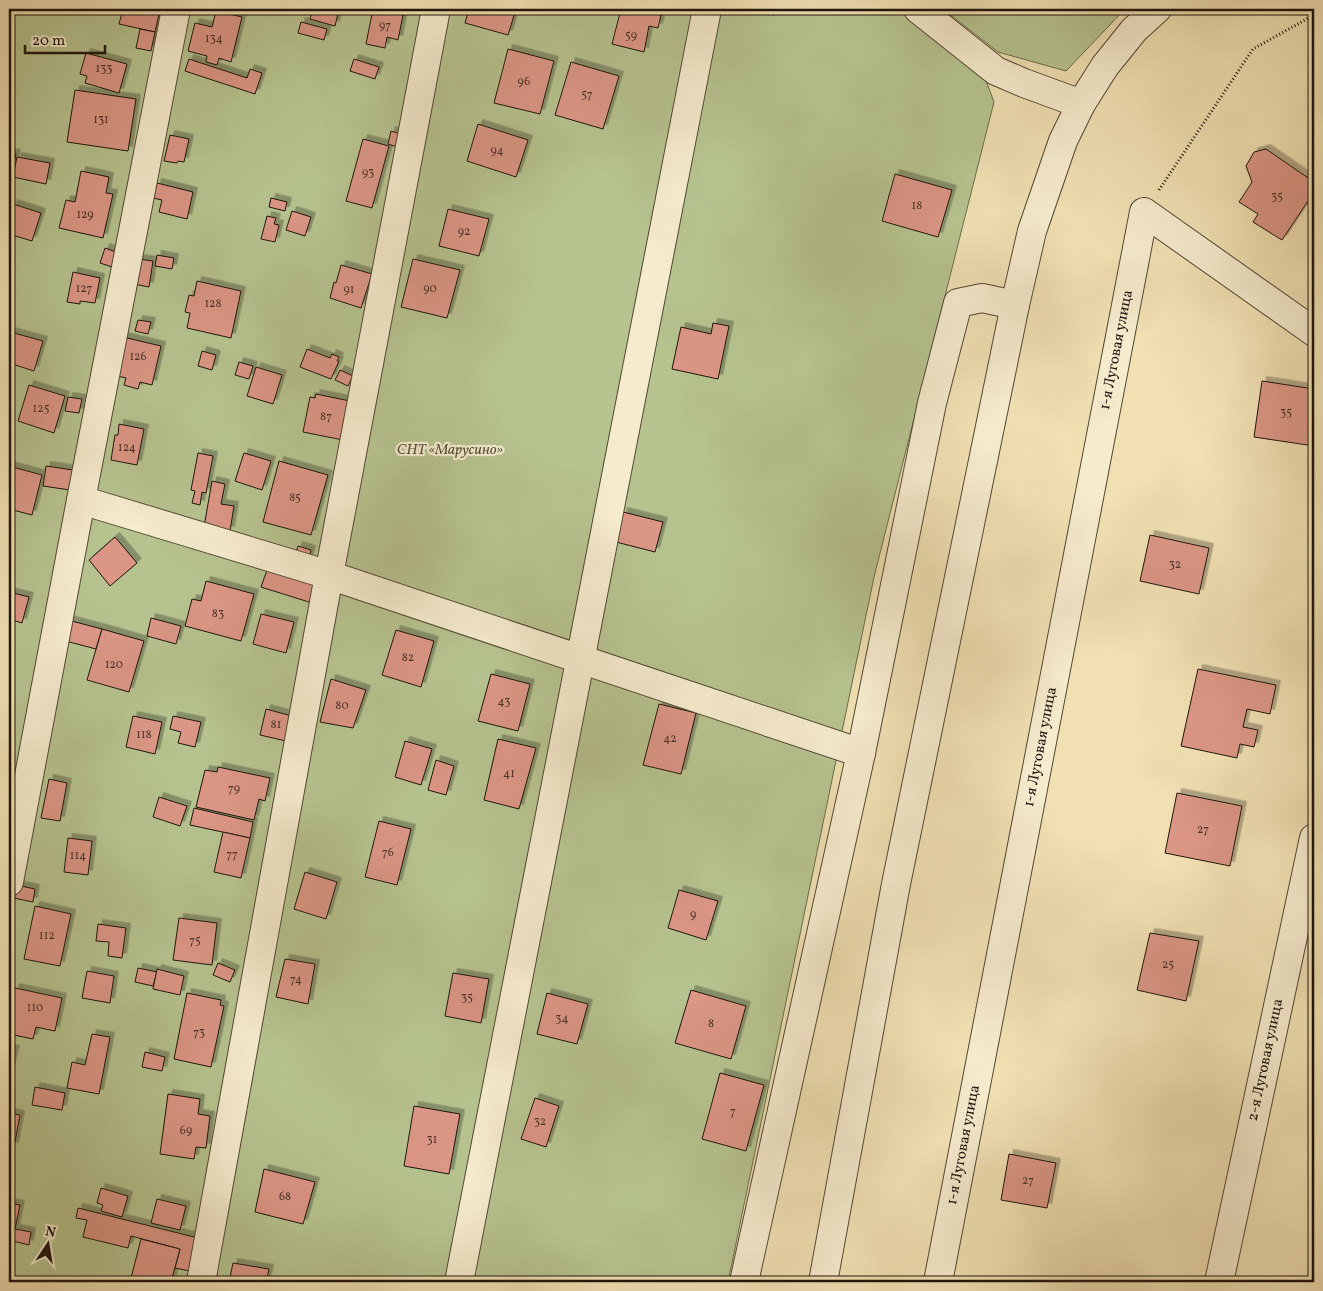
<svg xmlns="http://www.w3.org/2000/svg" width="1323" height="1291" viewBox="0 0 1323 1291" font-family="Vollkorn,serif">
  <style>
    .green { fill: #b6c38f; stroke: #6a6c4e }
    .building { fill: #db9685; stroke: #1e140d; filter: url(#shadow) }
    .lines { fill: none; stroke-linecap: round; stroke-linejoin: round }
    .minor-casing { stroke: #524736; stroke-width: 30 }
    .path { stroke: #1e140d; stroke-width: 3; stroke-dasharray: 1 2.5; stroke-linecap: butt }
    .minor { stroke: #f5ebcd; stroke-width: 28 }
    .labels { text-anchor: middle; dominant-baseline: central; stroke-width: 4.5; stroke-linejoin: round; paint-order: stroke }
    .number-label { font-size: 12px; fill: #4d342b }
    .street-label { font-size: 15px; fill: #1e140d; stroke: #f5ebcd }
    .park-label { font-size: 15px; font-style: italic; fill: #53513a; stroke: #f5ebcd }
  </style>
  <defs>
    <filter id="shadow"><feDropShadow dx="4.5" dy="-4.5" stdDeviation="0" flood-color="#0004"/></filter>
  </defs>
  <rect width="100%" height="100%" fill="#f0e0b2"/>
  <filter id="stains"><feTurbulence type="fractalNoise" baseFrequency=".004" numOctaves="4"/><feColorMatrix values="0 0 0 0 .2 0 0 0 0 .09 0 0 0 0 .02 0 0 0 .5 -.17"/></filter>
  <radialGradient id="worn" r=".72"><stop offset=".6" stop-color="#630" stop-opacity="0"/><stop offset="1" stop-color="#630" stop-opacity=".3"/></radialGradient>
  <g class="green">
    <path d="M9,9H900L985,78L994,102L874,577L728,1282H9Z"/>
    <path d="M943,9H1125L1066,71L998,52Z"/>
  </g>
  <g class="building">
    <path d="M123,9H136L159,14L155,32L119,24Z"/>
    <path d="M313,9H339L335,26L310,19Z"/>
    <path d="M372,9H404L403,15Z"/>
    <path d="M373,9L403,15L398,40L387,37L385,48L366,44Z"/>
    <path d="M469,9H516L508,35L465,23Z"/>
    <path d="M621,9H632L661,15L658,28L649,26L644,52L612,44Z"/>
    <path d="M746,9H775L774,15Z"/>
    <path d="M216,11L242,17L231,62L219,58L217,65L206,62L207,56L188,51L195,23L212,27Z"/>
    <path d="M301,22L327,29L324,40L298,33Z"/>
    <path d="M140,29L155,32L151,51L136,48Z"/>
    <path d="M508,49L554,61L540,114L494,103Z"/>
    <path d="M86,53L127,64L119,93L85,83L87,76L80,74Z"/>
    <path d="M189,59L247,78L250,69L262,73L255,94L185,71Z"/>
    <path d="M354,59L379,67L375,79L350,71Z"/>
    <path d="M571,62L619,76L603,129L555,115Z"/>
    <path d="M75,90L136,99L128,151L67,142Z"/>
    <path d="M478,124L528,140L516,177L467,161Z"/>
    <path d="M391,131L400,134L397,147L388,144Z"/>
    <path d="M170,135L189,139L184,162L178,161L177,163L164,161Z"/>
    <path d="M363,139L389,146L372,208L346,201Z"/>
    <path d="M1266,149L1314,182V192L1282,240L1253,222L1258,214L1239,202L1252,182L1246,166L1254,152Z"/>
    <path d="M9,153L16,154L11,177L9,176Z"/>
    <path d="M17,157L50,163L46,184L13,177Z"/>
    <path d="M81,171L109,177L106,193L113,194L103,238L59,228L66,200L75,202Z"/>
    <path d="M895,174L952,190L938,237L882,221Z"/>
    <path d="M157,183L193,192L187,219L159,212L162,200L153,198Z"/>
    <path d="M271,198L287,202L285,211L269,207Z"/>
    <path d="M13,204L41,213L32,241L9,234V217Z"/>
    <path d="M448,209L489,219L479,256L439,246Z"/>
    <path d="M292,211L311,217L305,236L286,230Z"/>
    <path d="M267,216L276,218L274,224L279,225L275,242L261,239Z"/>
    <path d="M105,248L116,252L112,267L100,263Z"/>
    <path d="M157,255L174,258L172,269L155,266Z"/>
    <path d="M138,259L153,261L149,287L134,284Z"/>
    <path d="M413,259L460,270L447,318L401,307Z"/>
    <path d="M341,265L372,274L361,308L330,298L334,282L336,283Z"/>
    <path d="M73,272L100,278L95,303L80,301V304L67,302Z"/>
    <path d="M197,281L241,291L231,338L187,328L190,313L185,312L189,295L194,296Z"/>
    <path d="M138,320L151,322L148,334L135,331Z"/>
    <path d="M713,323L729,326L718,379L672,369L681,327L711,334Z"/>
    <path d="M10,332L43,341L34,371L9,363V337Z"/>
    <path d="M123,337L161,346L152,385L140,382L138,389L124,385L126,378L117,376Z"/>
    <path d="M307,349L330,358L332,354L339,357L337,361H339L331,379L300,367Z"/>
    <path d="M202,351L216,355L212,370L198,366Z"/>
    <path d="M239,362L253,366L249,379L235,375Z"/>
    <path d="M256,367L282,375L273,404L247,396Z"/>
    <path d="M340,370L353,376L348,386L335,380Z"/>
    <path d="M1262,381L1314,389V446L1254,437Z"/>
    <path d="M29,385L65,396L54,433L18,421Z"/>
    <path d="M316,394L350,401L343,440L303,432L310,397L315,398Z"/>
    <path d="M68,397L82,399L79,413L65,411Z"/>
    <path d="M119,424L144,429L137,465L111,460L115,435H118Z"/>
    <path d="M198,453L213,456L206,493L202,492L200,505L192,503L195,491L191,490Z"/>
    <path d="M244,453L271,461L262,490L235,481Z"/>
    <path d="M279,461L328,475L311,535L263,522Z"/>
    <path d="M9,466L42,475L32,515L9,509Z"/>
    <path d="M46,466L73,470L70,490L43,486Z"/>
    <path d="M212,481L225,484L221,504L234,506L230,531L204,527Z"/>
    <path d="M623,512L663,522L655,552L616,542Z"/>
    <path d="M1150,535L1209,548L1199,594L1140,581Z"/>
    <path d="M115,537L137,563L110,586L89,560Z"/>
    <path d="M298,546L311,550L308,562L294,558Z"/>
    <path d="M267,570L317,586L312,603L261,587Z"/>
    <path d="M206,581L254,594L241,641L185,626L192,599L201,601Z"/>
    <path d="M9,592L29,597L22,623L9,619Z"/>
    <path d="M261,614L294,622L286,653L253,644Z"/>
    <path d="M151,618L181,626L176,644L147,636Z"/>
    <path d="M64,619L102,629L96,649L58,639Z"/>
    <path d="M102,629L144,641L129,692L87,680Z"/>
    <path d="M396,630L434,641L421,687L382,675Z"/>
    <path d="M1198,669L1276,685L1270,714L1247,709L1243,727L1258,730L1254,747L1240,744L1237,758L1181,746Z"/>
    <path d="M491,674L530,684L518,731L478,721Z"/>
    <path d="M331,679L366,690L353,728L320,722Z"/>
    <path d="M659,704L696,713L681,774L643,765Z"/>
    <path d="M266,709L292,716L286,741L260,735Z"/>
    <path d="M133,716L162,722L155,754L126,747Z"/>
    <path d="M173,716L201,722L195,747L178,743L181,732L170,729Z"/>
    <path d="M498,739L536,748L519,809L484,800Z"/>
    <path d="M405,741L432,749L421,785L395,777Z"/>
    <path d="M436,760L454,766L446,795L428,790Z"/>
    <path d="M218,767L270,778L265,801L259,799L254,820L196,807L205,770L217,772Z"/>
    <path d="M49,779L67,783L60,821L41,818Z"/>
    <path d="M1177,793L1242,806L1230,866L1165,853Z"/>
    <path d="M159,797L187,806L180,826L153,817Z"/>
    <path d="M194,808L253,822L250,838L190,825Z"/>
    <path d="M379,821L411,829L397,885L365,877Z"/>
    <path d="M223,832L250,838L241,878L214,872Z"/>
    <path d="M68,838L92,841L88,875L64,872Z"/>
    <path d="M305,872L337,882L326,919L294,909Z"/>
    <path d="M16,885L35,889L33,902L14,898Z"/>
    <path d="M679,890L718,901L706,940L668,928Z"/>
    <path d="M35,906L71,914L60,966L24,959Z"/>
    <path d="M179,918L217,923L212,965L173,960Z"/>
    <path d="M98,924L126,928L122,958L108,956L109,942L96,941Z"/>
    <path d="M1150,933L1199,941L1186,1001L1137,990Z"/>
    <path d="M285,959L315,964L308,1004L276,997Z"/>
    <path d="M218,963L235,970L230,982L213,975Z"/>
    <path d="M138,968L157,972L153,986L135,982Z"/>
    <path d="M157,969L184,976L180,995L153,989Z"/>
    <path d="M87,971L114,976L110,1003L82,998Z"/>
    <path d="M453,973L489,979L481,1023L445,1016Z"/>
    <path d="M15,988L62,998L55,1031L36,1027L33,1039L9,1034V1018Z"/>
    <path d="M691,990L746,1006L731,1059L675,1043Z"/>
    <path d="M187,993L221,1000L220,1005L224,1006L211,1067L174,1059Z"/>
    <path d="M547,993L588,1004L577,1044L537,1034Z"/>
    <path d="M92,1034L110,1037L99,1094L67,1088L72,1062L85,1065Z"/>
    <path d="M9,1049L15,1050L9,1073Z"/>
    <path d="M145,1052L165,1057L162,1071L142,1067Z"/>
    <path d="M720,1073L764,1085L746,1151L702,1139Z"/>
    <path d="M35,1087L65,1093L62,1110L32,1105Z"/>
    <path d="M168,1094L200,1099L198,1114L210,1116L206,1148L196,1147L194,1159L160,1154Z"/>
    <path d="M535,1098L559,1106L546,1147L521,1139Z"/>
    <path d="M414,1106L460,1114L449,1174L404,1166Z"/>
    <path d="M9,1113L20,1115L14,1147L9,1146Z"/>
    <path d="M1009,1154L1056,1163L1047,1208L1001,1200Z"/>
    <path d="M264,1169L315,1182L303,1224L255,1212Z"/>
    <path d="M101,1188L128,1196L122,1217L101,1211L103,1205L97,1203Z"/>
    <path d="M157,1199L186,1206L180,1230L151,1223Z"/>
    <path d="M9,1203L20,1205L15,1229L31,1232L29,1245L13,1241L12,1244L9,1243Z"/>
    <path d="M78,1208L198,1238L190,1271L175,1268L180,1249L131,1236L128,1248L83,1237L87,1220L76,1218Z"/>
    <path d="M141,1239L180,1249L171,1282H130Z"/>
    <path d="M233,1263L269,1269L266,1282H229Z"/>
  </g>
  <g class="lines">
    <defs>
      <g id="minor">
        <path d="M918,9L996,71L1024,83L1081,104"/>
        <path d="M81,500L329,575L861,753"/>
        <path d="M9,882L81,500L176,9"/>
        <path d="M201,1282L329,575L436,9"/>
        <path d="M459,1282L707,9"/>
        <path d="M744,1282L861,753L932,403L958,303L982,298L1015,305"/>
        <path d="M823,1282L896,884L1015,305L1032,231L1063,141L1081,104L1105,66L1134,30L1157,9"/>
        <path d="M938,1282L1144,212L1314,332"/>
        <path d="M1219,1282L1314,838"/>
      </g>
    </defs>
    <use href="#minor" class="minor-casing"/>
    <path class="path" d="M1159,190L1253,49L1314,15"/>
    <use href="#minor" class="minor"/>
  </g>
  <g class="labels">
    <g class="number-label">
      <text x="385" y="26">97</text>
      <text x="631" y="36">59</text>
      <text x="214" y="39">134</text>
      <text x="104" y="69">133</text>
      <text x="524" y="82">96</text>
      <text x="587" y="95">57</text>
      <text x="101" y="120">131</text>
      <text x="497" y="151">94</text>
      <text x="368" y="173">93</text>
      <text x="1277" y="197">35</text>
      <text x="917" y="206">18</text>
      <text x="85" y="215">129</text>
      <text x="464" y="232">92</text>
      <text x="84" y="289">127</text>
      <text x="430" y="289">90</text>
      <text x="349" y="290">91</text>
      <text x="213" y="304">128</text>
      <text x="138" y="357">126</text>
      <text x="41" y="409">125</text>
      <text x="1286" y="413">35</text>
      <text x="326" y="417">87</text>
      <text x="127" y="448">124</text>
      <text x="295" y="498">85</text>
      <text x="1175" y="565">32</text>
      <text x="218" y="614">83</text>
      <text x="408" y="658">82</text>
      <text x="114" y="665">120</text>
      <text x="504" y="702">43</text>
      <text x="342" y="706">80</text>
      <text x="276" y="725">81</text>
      <text x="144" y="735">118</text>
      <text x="670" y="739">42</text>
      <text x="509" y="774">41</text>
      <text x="234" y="789">79</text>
      <text x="1203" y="830">27</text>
      <text x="388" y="853">76</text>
      <text x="232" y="855">77</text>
      <text x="78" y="856">114</text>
      <text x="693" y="915">9</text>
      <text x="47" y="936">112</text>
      <text x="195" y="941">75</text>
      <text x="1168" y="965">25</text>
      <text x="296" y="980">74</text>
      <text x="467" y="998">35</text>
      <text x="35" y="1008">110</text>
      <text x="562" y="1019">34</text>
      <text x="711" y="1024">8</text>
      <text x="199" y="1033">73</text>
      <text x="733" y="1112">7</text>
      <text x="540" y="1122">32</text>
      <text x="186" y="1131">69</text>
      <text x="432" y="1140">31</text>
      <text x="1028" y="1181">27</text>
      <text x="285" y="1197">68</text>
    </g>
    <g class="street-label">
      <text transform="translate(1117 350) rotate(-79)">1-я Луговая улица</text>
      <text transform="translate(1041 747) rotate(-79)">1-я Луговая улица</text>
      <text transform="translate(1266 1060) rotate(-78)">2-я Луговая улица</text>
      <text transform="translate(964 1145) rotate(-79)">1-я Луговая улица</text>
    </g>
    <g class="park-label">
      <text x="450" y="450">СНТ «Марусино»</text>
    </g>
  </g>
  <rect width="1323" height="1291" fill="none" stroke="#f0e0b2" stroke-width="30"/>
  <rect x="10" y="10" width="1303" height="1271" fill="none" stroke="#1e140d" stroke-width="2.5"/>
  <rect x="15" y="15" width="1293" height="1261" fill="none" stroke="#1e140d"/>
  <g transform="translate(48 1244) rotate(12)" stroke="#f5ebcd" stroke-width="4" paint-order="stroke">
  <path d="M0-4L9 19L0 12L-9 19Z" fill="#1e140d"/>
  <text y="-8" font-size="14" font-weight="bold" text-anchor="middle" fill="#1e140d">N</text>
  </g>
  <path d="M25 45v8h80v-8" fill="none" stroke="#1e140d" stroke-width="2.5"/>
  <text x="32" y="45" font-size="15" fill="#1e140d" stroke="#f5ebcd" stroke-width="4" paint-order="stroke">20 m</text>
  <rect width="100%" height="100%" filter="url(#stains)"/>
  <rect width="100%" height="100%" fill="url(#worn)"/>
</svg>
